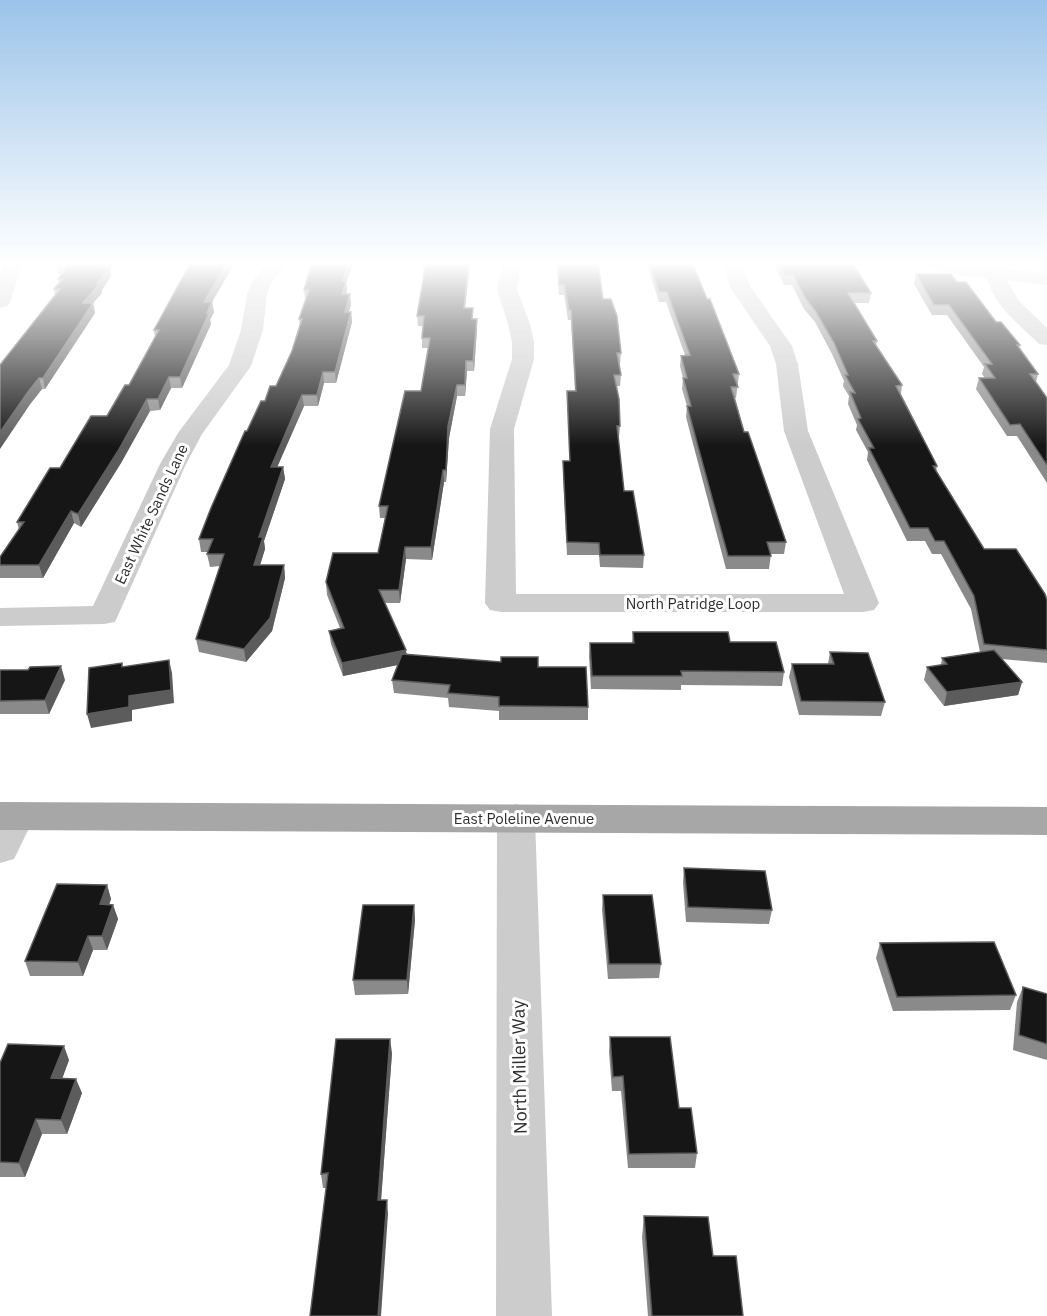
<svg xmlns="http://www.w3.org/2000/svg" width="1047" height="1316" viewBox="0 0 1047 1316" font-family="'IBM Plex Sans',sans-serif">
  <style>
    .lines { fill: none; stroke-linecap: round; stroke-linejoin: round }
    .minor { fill: #ccc; fill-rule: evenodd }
    .major { fill: #a7a7a7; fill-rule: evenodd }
    .wall { fill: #8a8a8a }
    .shaded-wall { fill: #5c5c5c }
    .building { fill: #161616; stroke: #5c5c5c; stroke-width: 1.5 }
    .labels { text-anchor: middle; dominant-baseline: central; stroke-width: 6; stroke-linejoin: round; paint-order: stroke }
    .street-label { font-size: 15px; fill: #2f2f2f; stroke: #fff }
    .near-street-label { font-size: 18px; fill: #2f2f2f; stroke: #fff }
  </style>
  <rect width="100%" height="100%" fill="#fff"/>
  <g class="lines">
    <g class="minor">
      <path d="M5,262H23L10,302L7,306L0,308V274Z"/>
      <path d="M269,262H288L271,283L267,294L263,330L251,366L202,434L186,464L115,622L104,624L0,626V608L93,606L160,464L178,433L229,365L241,330L247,294L252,282Z"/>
      <path d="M503,262H521L517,289L530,324L534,342V359L514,429L516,594H844L784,431L776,364L770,346L730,287L723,262H741L750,286L792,346L798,364L808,431L879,603L874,610L863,612H501L490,610L485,603L490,429L512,359V342L508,324L497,289Z"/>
      <path d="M926,262H956L986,267L987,262H1005V269L1047,273V285L1007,280L1019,301L1047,328V345L1039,344C1020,325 994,306 987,278L964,276L928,266Z"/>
      <path d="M16,802L30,806L35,816L14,859L0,863V810L2,806Z"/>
      <path d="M516,804L530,808L535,818L552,1316H496L497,818L502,808Z"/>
    </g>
    <path class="major" d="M0,802L1047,807V835L0,830Z"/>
  </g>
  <g class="wall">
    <path d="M58,262H115L110,269L111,276L102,290V293L93,303L95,313L45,389H42L31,403L55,295L54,289L59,284L58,279L62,274H58L56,264Z"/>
    <path d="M191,262H238L235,266H233L212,302L214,312L210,320L211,324L182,388H171L160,410L150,411L121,463L81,527L74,523L43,578H0V557L19,530L17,522L60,468L107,416L129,385L155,337L154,330Z"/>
    <path d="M312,262H354L346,282L347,290L346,294L351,304L349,312H351L352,322L336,383H324L318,406H304L277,467H283L285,479L264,541L265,549L260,565H284L285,578L272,631L246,662L199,652L196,639L220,566L210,567L207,554L208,552H201L199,539L247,431L265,401L276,386L292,351L300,326L299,319L306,300H305L304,290Z"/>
    <path d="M412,262H470L465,308L473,319H477V329L474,371H467L465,396H457L449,438L446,482H444L432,560L406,559L400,603H385L407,654L538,667L588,707V720H499V711L449,707L448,698L394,693L392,680L398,665L343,676L331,644L329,631L340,628L327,595L326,582L378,553L385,518H380L379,506L421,391L428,348H422V338L423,326H418L417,316L425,269H423V264H412Z"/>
    <path d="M557,262H598L603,299L621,353L620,364H619L621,375L620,386H616L620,426L619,437H618L624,491L644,555L643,568L600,567L599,555H567L563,473V461H570L567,391H575L571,320H568L564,295H559Z"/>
    <path d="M646,262H692L739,374L736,398H735L744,432L786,542L784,554H771L769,569H726L686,417L687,406L682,389L683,378L680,366L681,356L685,355L666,302H659Z"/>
    <path d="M773,262H852L871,293L869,303H854L877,341L876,346L902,385L901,394L937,466L936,471L984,549L1047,600V663L1002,659L1022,682L1018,695L944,706L924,680L927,667L941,665L942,658L980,652L971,609L941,554H932L925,541H907L867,460L868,452L856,430L857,425L848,404L849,396L843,386L844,381L832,354L815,322L804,309L792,285H784Z"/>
    <path d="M916,274L957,282L1020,345L1019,348L1038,374L1036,382L1047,398V483L1017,436H1007L976,389L979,378H985L982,374L984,367L947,315H932L914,284Z"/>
    <path d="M633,632L730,642L784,672L782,686L681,685V690L591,689L589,656L590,643H632Z"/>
    <path d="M830,652L885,702L881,716L799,715L789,677L792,664H828Z"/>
    <path d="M0,670L65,680L49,714H0Z"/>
    <path d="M684,868L772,910L769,924L686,922L683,883Z"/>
    <path d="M107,885L111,899L109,905H113L118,919L107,950H93L83,976H30L25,961Z"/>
    <path d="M603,895L661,964L659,978L608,979L602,910Z"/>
    <path d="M414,905L415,920L408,994L355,995L353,980Z"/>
    <path d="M880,943L1016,995L1010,1010L893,1011L876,958Z"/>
    <path d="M1023,987L1047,994V1060L1013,1050L1017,1002Z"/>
    <path d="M610,1037L679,1108L697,1153L695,1168H628L621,1091H612L609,1052Z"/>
    <path d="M392,1053L381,1200L388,1214L326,1188H323L321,1174Z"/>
    <path d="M69,1060L62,1078L82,1093L67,1134H42L25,1177H0V1063Z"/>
    <path d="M644,1216L713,1256L743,1316H648L642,1237Z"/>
  </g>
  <g class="shaded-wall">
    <path d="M107,262H115L110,269L111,276L102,290V293L93,303L95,313L45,389L43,378L83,303L97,283L103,267Z"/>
    <path d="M228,262H232L233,266L206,312L204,302Z"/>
    <path d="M349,262H354L346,282L347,290L343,304L342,281Z"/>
    <path d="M469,262H470L464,318V308Z"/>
    <path d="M350,294L351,304L346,322L345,312Z"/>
    <path d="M212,302L214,312L210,320L211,324L182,388L180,377Z"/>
    <path d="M351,312L352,322L336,383L335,372Z"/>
    <path d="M477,319V329L474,371L473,361Z"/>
    <path d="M466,361L467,371L465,396V385Z"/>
    <path d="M323,372L324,383L318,406L317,395Z"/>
    <path d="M169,377L171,388L160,410L158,399Z"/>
    <path d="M39,378L42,389L31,403L0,449V432L28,392Z"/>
    <path d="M457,385V396L449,438L446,482V470L448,426Z"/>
    <path d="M302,395L304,406L272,479L271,467Z"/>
    <path d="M147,399L150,411L121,463L81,527L78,514Z"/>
    <path d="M283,467L285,479L264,541L265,549L256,578L254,565L259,537Z"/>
    <path d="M443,470L444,482L432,560L431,547Z"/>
    <path d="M71,511L74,523L43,578L39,565Z"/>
    <path d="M405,547L406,559L400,603L399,590Z"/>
    <path d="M284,565L285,578L272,631L246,662L244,649Z"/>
    <path d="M406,650L407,663L343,676L342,663Z"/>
    <path d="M169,660L172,673L174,703L132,710V721L91,728L87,714L129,696Z"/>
    <path d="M61,666L65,680L49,714L45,700Z"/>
    <path d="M1022,682L1018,695L944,706L947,692Z"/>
    <path d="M107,885L111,899L104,919L100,904Z"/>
    <path d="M113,905L118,919L107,950L102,936Z"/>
    <path d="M414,905L415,920L408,994L407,980Z"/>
    <path d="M88,936L93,950L83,976L78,962Z"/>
    <path d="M390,1039L392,1053L380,1214L378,1200Z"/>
    <path d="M64,1046L69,1060L57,1093L51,1078Z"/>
    <path d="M76,1079L82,1093L67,1134L61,1120Z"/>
    <path d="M36,1119L42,1134L25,1177L19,1163Z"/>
    <path d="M387,1200L388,1214L381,1316H378Z"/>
  </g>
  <g class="building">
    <path d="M58,262H107L103,267H110L97,283H100L83,303H93L43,378H39L28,392L0,432V365L60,289H54L63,279H58L70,264H56Z"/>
    <path d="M191,262H228L204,302H212L207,313H209L180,377H169L158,399H147L118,451L78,514L71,511L39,565H0V557L24,522H17L50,468H60L91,416H107L125,385H129L159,330H154Z"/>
    <path d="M312,262H349L342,281H346L342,294H350L345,312H351L335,372H323L317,395H302L271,467H283L259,537H263L254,565H284L270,618L244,649L196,639L224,554H207L213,539H199L211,508L245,431H247L261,401H265L270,386H276L292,351L302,319H299L309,290H304Z"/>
    <path d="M426,262H469L464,308H473L472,319H477L473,361H466L465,385H457L448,426L446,470H443L431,547H405L399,590H379L406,650L342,663L329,631L344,628L326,582L333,553H378L388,506H379L405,391H421L430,338H422L424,316H417Z"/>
    <path d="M558,262H598L603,299H611L617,316L621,353H617L621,375H614L619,399L620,426H617L624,491H633L644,555H600L599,543L567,542L563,461H570L567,391H576L571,310H569L564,285H559Z"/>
    <path d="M649,262H692L707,299H710L739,374H733L738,387H731L744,432H748L786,542H767L771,556H728L687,406H691L683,378H687L681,356L690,355L667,292H659Z"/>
    <path d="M779,262H852L871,293H848L877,341H873L902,385L896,386L937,466H933L984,549H1016L1045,594L1047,600V650L984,644L974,596L944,541H935L928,528H910L869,448H874L858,419L861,418L850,392L855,393L845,375H848L834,343L816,312L806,299L793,275H785Z"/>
    <path d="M916,274H951L957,282H966L996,322H1001L1020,345H1017L1038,374H1030L1047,398V465L1020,424L1010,425L979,378H995L985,364H992L949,305H934Z"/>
    <path d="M633,632H728L730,642H776L784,672L681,671L682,676H592L590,643H634Z"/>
    <path d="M994,650L1022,682L947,692L927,667L947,664L942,658Z"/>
    <path d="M830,652L868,653L885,702L801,701L792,664H834Z"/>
    <path d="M402,654L501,662V657H538V667H586L588,707L499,706V697L448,693L450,685L392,680Z"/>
    <path d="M169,660L171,690L129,696V707L87,714L89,668L122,663V667Z"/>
    <path d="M61,666L45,700L0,701V670H28L30,667Z"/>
    <path d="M684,868L765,871L772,910L688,907Z"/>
    <path d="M57,884L107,885L100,904L113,905L102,936H88L78,962L25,961Z"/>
    <path d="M603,895H652L661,964H609Z"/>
    <path d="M363,905H414L407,980H353Z"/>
    <path d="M994,942L1016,995L897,997L880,943Z"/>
    <path d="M1023,987L1047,994V1044L1019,1035Z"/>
    <path d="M610,1037H670L679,1108H691L697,1153L629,1154L623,1076L613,1077Z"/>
    <path d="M336,1039H390L378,1200H387L378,1316H310L328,1173L321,1174Z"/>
    <path d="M8,1044L64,1046L51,1078L76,1079L61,1120L36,1119L19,1163L0,1162V1063Z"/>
    <path d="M644,1216L708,1217L713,1256H736L743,1316H652Z"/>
  </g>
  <linearGradient id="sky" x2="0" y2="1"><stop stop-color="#9bc3e9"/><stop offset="0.59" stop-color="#fff"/><stop offset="1" stop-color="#fff" stop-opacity="0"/></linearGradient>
  <rect width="1047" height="446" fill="url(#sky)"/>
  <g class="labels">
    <g class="street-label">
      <text transform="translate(151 514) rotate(-65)">East White Sands Lane</text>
      <text x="693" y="603">North Patridge Loop</text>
      <text x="524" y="818">East Poleline Avenue</text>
    </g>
    <g class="near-street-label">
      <text transform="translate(519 1067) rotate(-91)">North Miller Way</text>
    </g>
  </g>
</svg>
